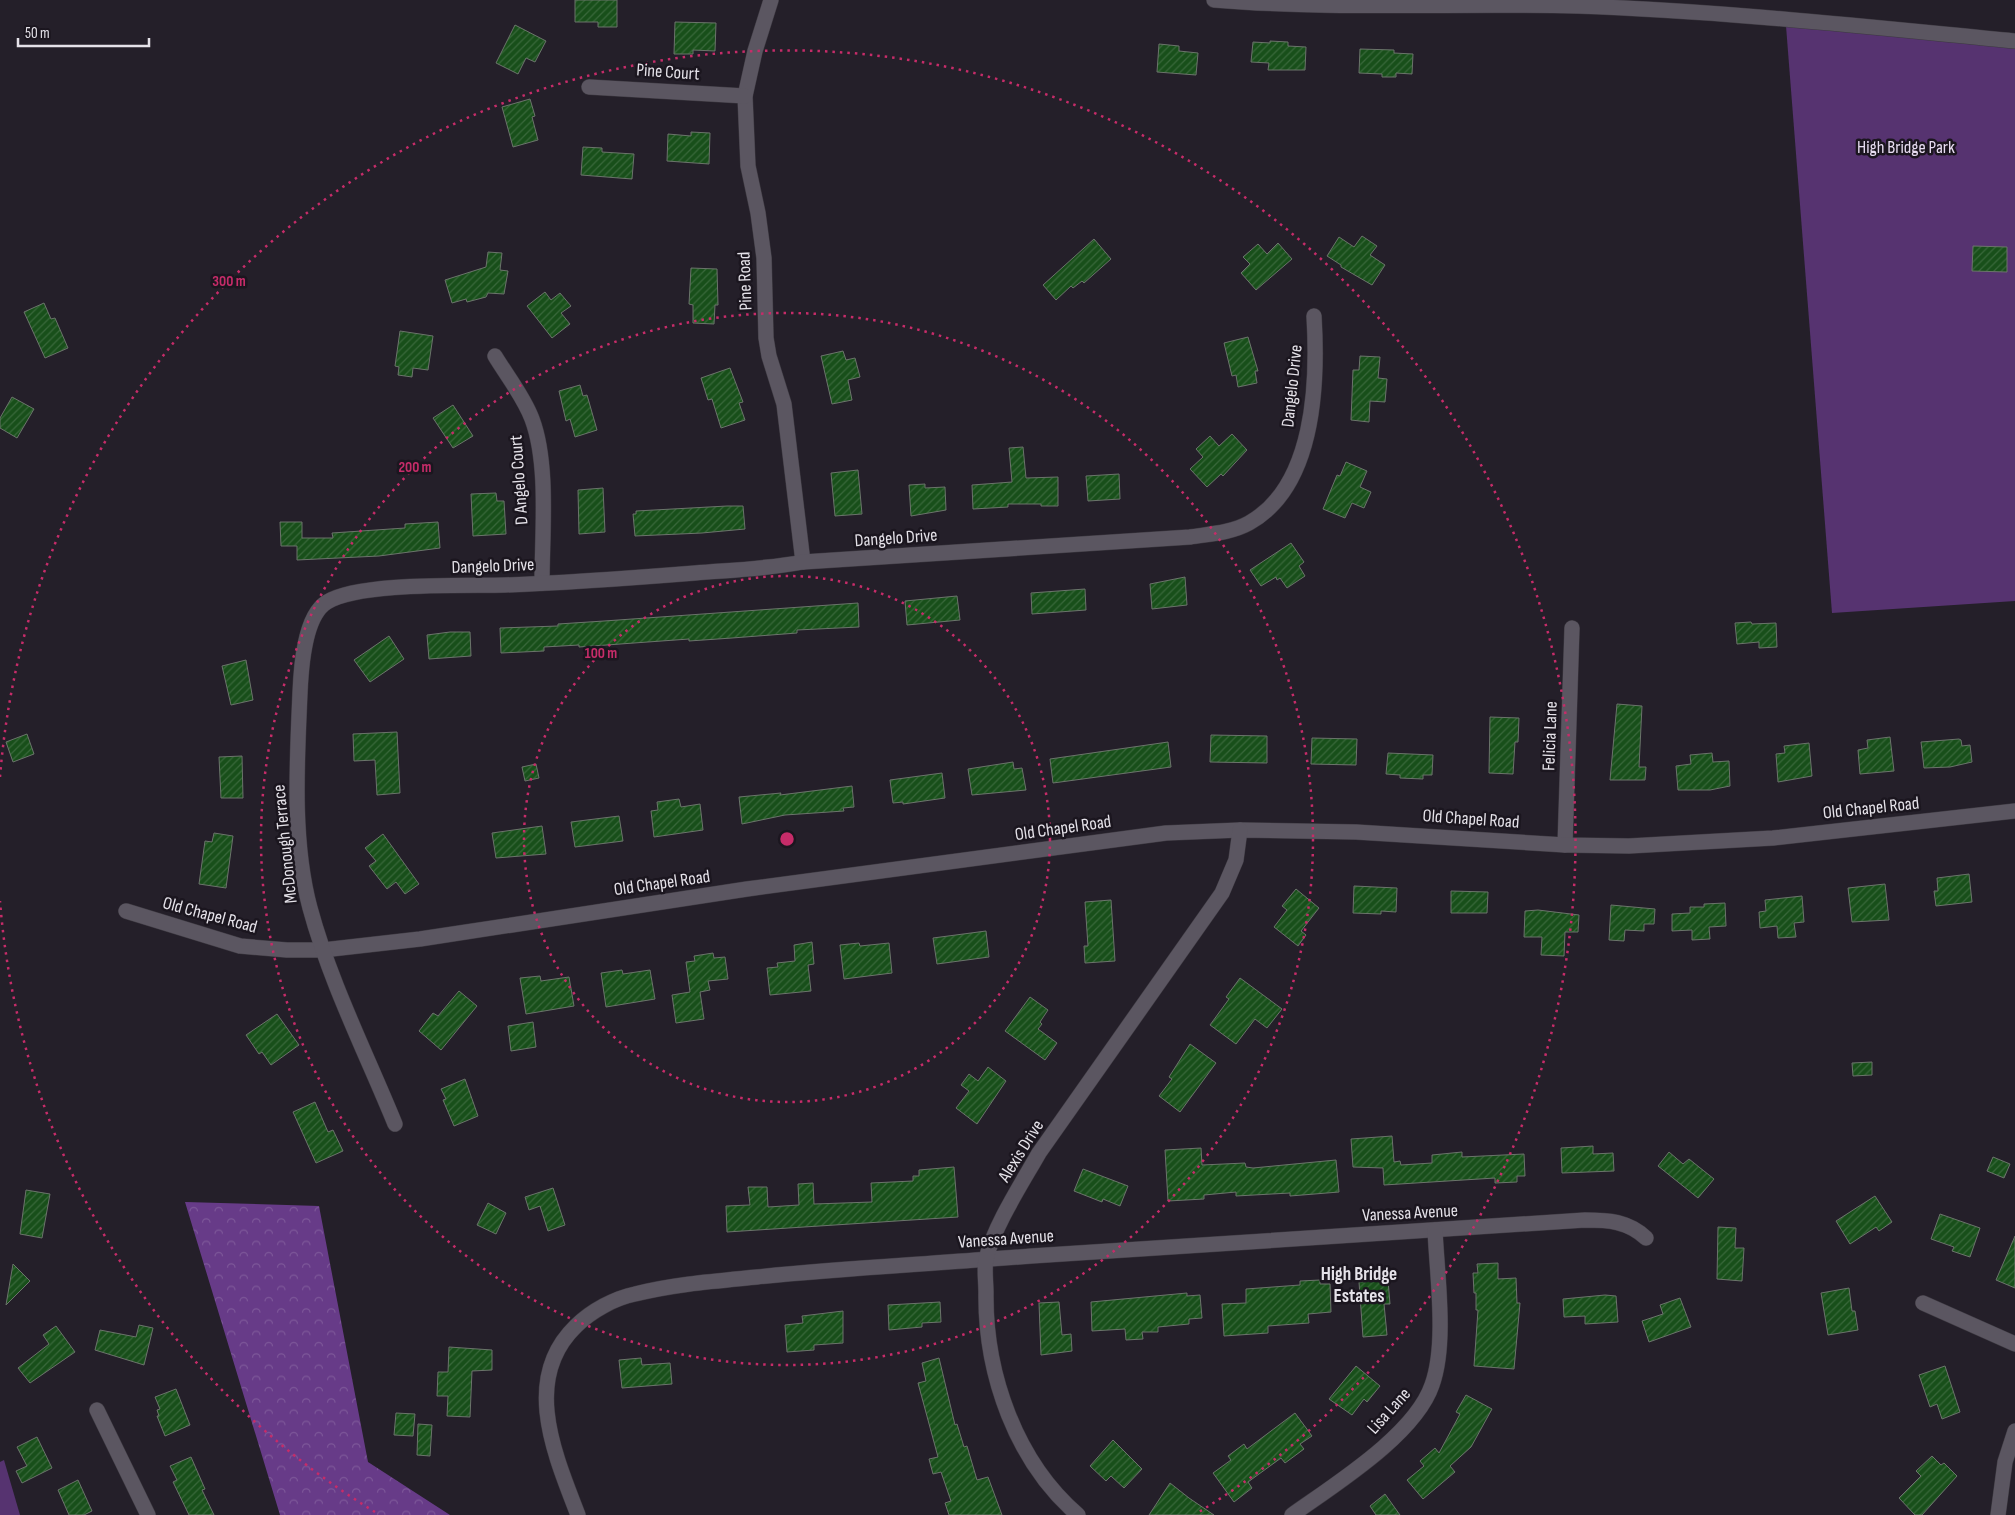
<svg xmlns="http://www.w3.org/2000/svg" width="2015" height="1515" viewBox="0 0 2015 1515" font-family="'Sofia Sans Condensed',sans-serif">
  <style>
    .forest { fill: url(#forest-crowns) }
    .green { fill: #563370 }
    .building { fill: url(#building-hatch); stroke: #6b746b }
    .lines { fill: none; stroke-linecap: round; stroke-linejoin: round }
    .minor-casing { stroke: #3d3941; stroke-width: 16 }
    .minor { stroke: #5b5661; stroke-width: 15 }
    .ring { fill: none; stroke: #c62c69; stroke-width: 2.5; stroke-dasharray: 2.5 5 }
    .labels { text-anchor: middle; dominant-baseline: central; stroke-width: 5; stroke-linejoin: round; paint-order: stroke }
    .street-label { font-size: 18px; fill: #e5e2e9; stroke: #1b161f }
    .park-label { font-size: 18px; fill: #e8ddf2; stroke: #1b161f }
    .neighbourhood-label { font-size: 19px; font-weight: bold; fill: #e5e2e9; stroke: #1b161f }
    .centre { fill: #c62c69; stroke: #1b161f; stroke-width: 2.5 }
    .ring-label { font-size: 15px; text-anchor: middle; font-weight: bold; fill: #c62c69; stroke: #1b161f; stroke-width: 5; stroke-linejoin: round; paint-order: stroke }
  </style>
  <defs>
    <pattern id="forest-crowns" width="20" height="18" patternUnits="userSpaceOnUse" patternTransform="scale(1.25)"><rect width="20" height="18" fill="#673b88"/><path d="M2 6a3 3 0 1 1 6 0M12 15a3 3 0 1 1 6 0" fill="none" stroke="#7d5799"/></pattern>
    <pattern id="building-hatch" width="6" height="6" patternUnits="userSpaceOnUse" patternTransform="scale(1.25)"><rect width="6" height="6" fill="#184f1a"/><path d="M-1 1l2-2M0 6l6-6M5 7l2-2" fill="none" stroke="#39683b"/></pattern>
  </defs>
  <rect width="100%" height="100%" fill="#241f29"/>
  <path class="forest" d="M185,1202L319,1206L368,1462L450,1515H280Z"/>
  <g class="green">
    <path d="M1786,26L2015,46V601L1832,613Z"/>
    <path d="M4,1460L20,1515H0V1462Z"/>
  </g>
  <g class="building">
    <path d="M575,0H617V27H598V22H575Z"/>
    <path d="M675,22L716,23L715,51L693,50V54H674Z"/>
    <path d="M515,25L546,41L535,62L526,58L518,74L496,63Z"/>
    <path d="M1270,41L1288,42V46L1306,47L1305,70H1268L1269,63L1251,62L1253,42L1270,43Z"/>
    <path d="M1159,44L1179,46V51L1198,53L1196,75L1157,72Z"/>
    <path d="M1360,49L1394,50V53L1413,54L1412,74L1396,73V77H1382V74L1359,73Z"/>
    <path d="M530,99L535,116L532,117L538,140L513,147L502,107Z"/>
    <path d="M691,132L710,133L709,164L667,161L668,134L691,136Z"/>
    <path d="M583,147L602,148V152L634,154L632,179L581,175Z"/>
    <path d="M1362,236L1377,246L1370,255L1385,265L1372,285L1341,267V265L1327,256L1339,237L1354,247Z"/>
    <path d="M1094,239L1111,259L1084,283L1082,281L1073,288L1071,286L1056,300L1043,285Z"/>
    <path d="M1278,243L1292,259L1256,290L1241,273L1250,264L1243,257L1258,244L1267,254Z"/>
    <path d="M1973,246L2007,247V272L1972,271Z"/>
    <path d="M488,252L502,253L500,270L508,271L504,294L488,293L486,297L467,302L466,299L452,303L445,280L486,267Z"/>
    <path d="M691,268L717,269L718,305H715L714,324L693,323V305L689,304Z"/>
    <path d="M545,292L551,300L560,293L571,306L561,313L570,324L552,338L527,306Z"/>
    <path d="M44,303L51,319L55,318L68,348L45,358L24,312Z"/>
    <path d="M400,331L433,336L428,370L413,368L412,377L398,375L399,367L395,366Z"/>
    <path d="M1248,337L1258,371H1255L1257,383L1238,387L1236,375L1232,376L1224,343Z"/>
    <path d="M843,351L846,360L855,358L860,377L848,380L852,400L832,404L821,356Z"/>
    <path d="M1360,356L1380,357L1378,378L1387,379L1385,402L1370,401L1369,422L1351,420L1353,370H1359Z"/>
    <path d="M730,368L743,402L739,403L745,420L721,428L712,399L708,400L701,378Z"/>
    <path d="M580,385L583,396L587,395L597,430L575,437L570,419L566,421L559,391Z"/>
    <path d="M12,397L34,409L17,438L0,428V418Z"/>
    <path d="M453,405L473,436L453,448L433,418Z"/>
    <path d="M1232,434L1247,450L1223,476L1221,474L1207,487L1190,469L1203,457L1196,449L1210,436L1219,446Z"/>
    <path d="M1023,447L1026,478L1058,477V506H1041V504H1008V507L973,509L972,485L1012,482L1009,448Z"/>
    <path d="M1346,462L1367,471L1360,487L1371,492L1364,508L1352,503L1345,518L1323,509L1337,475L1340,476Z"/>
    <path d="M858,470L862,514L835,516L831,473Z"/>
    <path d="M1119,474L1120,499L1088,501L1086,476Z"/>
    <path d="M925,484V488L945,487L946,510L911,516L909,485Z"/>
    <path d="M603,488L605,532L579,534L578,490Z"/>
    <path d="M496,493L497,501H504L506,534L473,536L471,494Z"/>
    <path d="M727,506H743L745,529L702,533L635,536L633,514H636V511Z"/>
    <path d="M280,522H302V538H333L332,533L405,528V524L438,522L440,548L379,556L297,560V546H281Z"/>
    <path d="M1291,543L1304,562L1299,566L1305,576L1287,588L1280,578L1277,580L1276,577L1261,586L1250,570Z"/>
    <path d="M1185,577L1187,605L1152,609L1150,584Z"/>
    <path d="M1085,589L1086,610L1032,614L1031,593Z"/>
    <path d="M957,596L960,620L907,625L905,601Z"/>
    <path d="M858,603L859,627L797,630V633L732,638L689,641V639L579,647V645L544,647V651L501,653L500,628L558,626V624L604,621Z"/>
    <path d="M1751,622L1752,624L1776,623L1777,647L1759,648V642L1737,644L1735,623Z"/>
    <path d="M450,632H470L471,656L429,659L427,635Z"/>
    <path d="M389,636L404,659L370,682L354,660Z"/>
    <path d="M246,660L253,700L231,705L222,666Z"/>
    <path d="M1617,704L1642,706L1639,767H1646L1645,780H1610Z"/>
    <path d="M1490,717L1519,718L1518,742H1515L1513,774L1489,773Z"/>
    <path d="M397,732L400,793L377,795L375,760L354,761L353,734Z"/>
    <path d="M27,734L34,754L13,762L6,742Z"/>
    <path d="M1211,735L1267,736V763L1210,762Z"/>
    <path d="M1890,737L1894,771L1860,774L1858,750L1868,748L1867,740Z"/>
    <path d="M1312,738L1357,739L1356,765L1311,764Z"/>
    <path d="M1959,739L1961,740L1962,746L1970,745L1972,762L1950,767L1924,768L1921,742Z"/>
    <path d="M1168,742L1171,767L1053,783L1050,759Z"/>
    <path d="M1809,743L1812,776L1778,782L1776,754L1785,753L1784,746Z"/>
    <path d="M1388,753L1433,755L1432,775H1423V779L1400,778V775L1386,774Z"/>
    <path d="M1712,753L1713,762L1729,761L1730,786L1710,790H1678L1676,766L1691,764L1690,755Z"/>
    <path d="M242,756L243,798H221L219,757Z"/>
    <path d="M1013,762L1014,769L1022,768L1026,790L972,795L968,769Z"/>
    <path d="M536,764L539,778L525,781L522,767Z"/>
    <path d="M942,773L945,798L903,804V802L893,803L890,780Z"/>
    <path d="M852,786L854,807L843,808L844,811L785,815L742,824L739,797L781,793L780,795Z"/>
    <path d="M679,799L681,807L700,804L703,830L654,837L651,811L658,810L657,802Z"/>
    <path d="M619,816L623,841L575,847L571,822Z"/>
    <path d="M542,826L546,854L496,858L492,833Z"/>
    <path d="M214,833L233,836L226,888L199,884L205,841L212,842Z"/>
    <path d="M383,834L419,884L405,894L396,882L387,889L369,866L376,861L365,848Z"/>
    <path d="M1969,874L1972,902L1936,906L1934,891H1938L1937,878Z"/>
    <path d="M1885,884L1889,920L1852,922L1848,888Z"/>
    <path d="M1354,886L1397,888L1396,912L1381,911V914L1353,913Z"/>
    <path d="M1296,889L1319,908L1301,931L1306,935L1298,946L1274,927L1287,910L1282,906Z"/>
    <path d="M1451,891L1488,892L1487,913H1451Z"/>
    <path d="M1802,896L1804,922L1794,923L1796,937L1778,938L1777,926L1760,928L1759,912L1766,911L1765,900Z"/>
    <path d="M1111,900L1115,961L1085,963L1084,946H1088L1085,902Z"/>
    <path d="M1725,903L1726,926L1709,927L1710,939L1692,940V930L1672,931V914L1690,913V907H1704V904Z"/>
    <path d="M1611,905L1655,909L1654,924H1644V931L1625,930L1624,941L1609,940Z"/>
    <path d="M1538,910L1579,915L1578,932H1565L1564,956L1541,955L1542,937H1524L1525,911Z"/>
    <path d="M986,931L989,957L937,964L933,938Z"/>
    <path d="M812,942L814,964L808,965L811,991L770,995L767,968L778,967L777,963L795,961L794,945Z"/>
    <path d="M859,943L860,946L889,943L892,973L844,979L840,945Z"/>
    <path d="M713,953L714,958L725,957L728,979L708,981L710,990L700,992L704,1019L676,1023L672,995L690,992L686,962L695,961L694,956Z"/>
    <path d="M622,970L623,974L650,970L655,999L606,1007L601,973Z"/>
    <path d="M540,976L541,981L569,977L574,1006L526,1014L520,978Z"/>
    <path d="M1240,978L1282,1009L1267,1028L1255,1019L1236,1044L1210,1025L1229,999L1226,997Z"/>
    <path d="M459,991L477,1006L441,1050L419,1031L433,1013L438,1016Z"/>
    <path d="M1030,997L1048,1010L1040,1022L1042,1024L1038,1029L1057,1043L1045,1060L1005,1031Z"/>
    <path d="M277,1014L299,1045L271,1065L262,1052L259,1054L246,1035Z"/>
    <path d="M533,1022L536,1047L511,1051L508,1026Z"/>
    <path d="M1190,1044L1216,1063L1180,1112L1159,1096L1172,1079L1169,1077Z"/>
    <path d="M1872,1062V1075L1853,1076L1852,1063Z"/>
    <path d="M988,1067L1006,1081L977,1124L956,1108L969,1091L961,1085L969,1074L978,1081Z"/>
    <path d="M465,1079L478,1116L454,1126L443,1100L446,1099L441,1089Z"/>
    <path d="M315,1102L328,1132L333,1130L343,1151L316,1163L293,1112Z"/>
    <path d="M1392,1136L1394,1162L1400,1161L1401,1165L1432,1163V1155L1462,1152V1157L1524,1154L1525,1176H1517V1182L1495,1183V1178L1384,1185L1383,1168L1353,1167L1351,1139Z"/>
    <path d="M1593,1146V1154L1613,1153L1614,1171L1562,1173L1561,1148Z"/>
    <path d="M1201,1148L1202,1165L1245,1163L1246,1167L1253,1168L1336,1160L1339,1192L1290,1196V1193L1236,1196V1192L1204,1195V1199L1168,1201L1165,1150Z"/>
    <path d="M1669,1152L1683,1164L1689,1159L1714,1179L1698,1198L1658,1166Z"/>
    <path d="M1993,1157L2010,1164L2004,1178L1987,1171Z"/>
    <path d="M954,1167L958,1217L727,1232L726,1206L750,1205L748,1187H767L768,1207L799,1205L798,1184L813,1183L814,1204L872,1202L871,1183L913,1181V1176H919V1170Z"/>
    <path d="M1083,1169L1128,1186L1120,1206L1103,1199L1102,1202L1074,1191Z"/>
    <path d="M553,1188L565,1225L548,1231L540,1206L529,1210L525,1197Z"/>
    <path d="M26,1190L50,1194L42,1238L20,1234Z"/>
    <path d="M1875,1196L1892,1222L1879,1231L1876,1227L1850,1244L1836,1221Z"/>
    <path d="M488,1203L506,1213L496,1234L477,1225Z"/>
    <path d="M1940,1214L1980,1228L1970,1257L1952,1251L1954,1247L1931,1239Z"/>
    <path d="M1718,1227L1736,1228L1735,1248H1744L1742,1281L1717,1279Z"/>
    <path d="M2015,1236V1288L1996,1280Z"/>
    <path d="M1498,1263V1279L1516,1278L1517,1303H1520L1514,1369L1474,1366L1478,1310H1476V1293H1474L1473,1273H1478L1477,1264Z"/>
    <path d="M13,1264L30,1281L6,1305Z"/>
    <path d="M1320,1280V1284H1330L1331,1312L1308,1314L1309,1323L1268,1326V1333L1224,1336L1222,1304L1246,1303V1289L1300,1285V1281Z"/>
    <path d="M1388,1280L1390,1304H1384L1387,1335L1363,1337L1359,1282Z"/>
    <path d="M1849,1288L1852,1311H1855L1858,1330L1828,1335L1821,1293Z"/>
    <path d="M1187,1293V1296L1200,1295L1202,1318L1189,1319V1324L1158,1327V1332H1142L1143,1339L1126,1340L1125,1329L1092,1331L1091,1302Z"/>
    <path d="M1605,1295L1616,1296L1618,1322L1585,1324V1316L1564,1317L1563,1299Z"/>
    <path d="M1680,1298L1691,1327L1649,1342L1642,1321L1663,1314L1660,1305Z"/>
    <path d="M940,1302L941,1322L922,1323V1327L889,1330L888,1305Z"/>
    <path d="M1059,1302L1062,1335L1071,1334L1072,1351L1041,1355L1039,1303Z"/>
    <path d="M843,1311V1343L814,1345V1350L787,1352L785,1325L803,1323L802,1316Z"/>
    <path d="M139,1325L153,1328L144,1365L95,1350L100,1330L136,1337Z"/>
    <path d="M56,1326L75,1352L30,1383L18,1368L49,1344L43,1335Z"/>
    <path d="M449,1347L492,1350V1370L472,1371L470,1417L447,1416L448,1396H437L438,1372H448Z"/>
    <path d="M641,1358L642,1365L670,1363L672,1384L622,1388L619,1360Z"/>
    <path d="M939,1358L955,1425L957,1424L964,1447L967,1446L977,1480L988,1477L1002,1515H949L945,1503L951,1501L941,1472L933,1474L929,1459L938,1457L918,1383L926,1381L922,1363Z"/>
    <path d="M1356,1366L1380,1386L1367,1402L1364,1399L1352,1415L1329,1399Z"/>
    <path d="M1945,1366L1960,1412L1942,1419L1937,1404L1930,1407L1919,1375Z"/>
    <path d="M176,1389L190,1425L165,1436L157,1416H159L157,1410L160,1409L155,1397Z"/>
    <path d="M1466,1395L1492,1409L1471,1447L1450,1466L1455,1472L1423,1499L1407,1480L1424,1466L1420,1461L1435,1448L1439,1453L1460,1414L1456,1412Z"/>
    <path d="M396,1413L415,1414L413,1436L394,1435Z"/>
    <path d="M1295,1413L1312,1436L1300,1444L1304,1449L1285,1463L1281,1458L1248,1482L1252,1488L1234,1502L1213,1473L1231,1460L1228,1456L1244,1444L1247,1449Z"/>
    <path d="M418,1424L432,1425L430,1456L417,1455Z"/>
    <path d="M37,1437L52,1468L22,1483L16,1471L27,1466L17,1447Z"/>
    <path d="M1113,1440L1142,1469L1124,1488L1111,1476L1106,1481L1090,1466Z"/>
    <path d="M1932,1456L1941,1465L1944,1463L1957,1476L1922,1515H1915L1899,1498L1921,1476L1916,1471Z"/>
    <path d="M191,1457L205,1489L202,1490L214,1515H189L173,1482L177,1480L170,1466Z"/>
    <path d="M78,1480L92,1511L84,1515H69L58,1490Z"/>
    <path d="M1170,1483L1189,1498L1214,1515H1149Z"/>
    <path d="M1385,1494L1400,1515H1376L1370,1506Z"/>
  </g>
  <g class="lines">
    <defs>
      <g id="minor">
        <path d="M771,0L755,51L745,96L748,166L758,213L764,258L766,338L769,356L784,404L803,562"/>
        <path d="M1214,0C1335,10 1456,3 1577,6C1724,11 1869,27 2015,41"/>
        <path d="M589,87L745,96"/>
        <path d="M495,356C507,376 524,397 532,419C549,464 542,534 542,583"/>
        <path d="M1565,845L1572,628"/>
        <path d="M126,911L240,946L287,950H323L420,939L747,889L1166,833L1240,830L1356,832L1565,845L1629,846L1773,838L2015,811"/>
        <path d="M395,1124C366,1053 330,982 310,908C292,841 297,762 300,693C301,669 304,616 327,602C359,582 464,586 505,585C568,583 632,578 695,573C731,570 767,569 803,562L1190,537C1209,534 1231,533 1249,523C1315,486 1318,382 1314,316"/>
        <path d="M1923,1303L2015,1344"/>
        <path d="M97,1410L148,1515"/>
        <path d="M578,1515C555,1455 521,1379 576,1326C591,1311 615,1298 635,1294C675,1284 716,1281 757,1277C834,1269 912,1265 990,1259C1188,1245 1386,1232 1585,1220C1608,1220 1628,1221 1646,1238"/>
        <path d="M1078,1515C1016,1462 985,1374 986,1293C986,1282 984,1269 986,1259C994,1226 1022,1183 1039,1153L1222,893L1236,860L1240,830"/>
        <path d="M1292,1515C1334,1485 1415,1435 1432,1385C1447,1344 1437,1275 1435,1230"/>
        <path d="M1998,1515L2005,1462L2015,1431"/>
      </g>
    </defs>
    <use href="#minor" class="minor-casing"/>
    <use href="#minor" class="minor"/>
  </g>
  <g class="ring">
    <circle cx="787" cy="839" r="263"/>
    <circle cx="787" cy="839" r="526"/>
    <path d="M375 1512A789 789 0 0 1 0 901M0 777A789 789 0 1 1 1199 1512"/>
  </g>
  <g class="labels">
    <g class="street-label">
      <text transform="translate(668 72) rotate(4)">Pine Court</text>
      <text transform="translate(745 281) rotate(-92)">Pine Road</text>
      <text transform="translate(1292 386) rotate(-84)">Dangelo Drive</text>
      <text transform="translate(519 480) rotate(-94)">D Angelo Court</text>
      <text transform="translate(896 538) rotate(-4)">Dangelo Drive</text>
      <text transform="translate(493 566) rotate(-2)">Dangelo Drive</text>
      <text transform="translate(1550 736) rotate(-88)">Felicia Lane</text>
      <text transform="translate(1871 808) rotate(-6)">Old Chapel Road</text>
      <text transform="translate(1471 819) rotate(4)">Old Chapel Road</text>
      <text transform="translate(1063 828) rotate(-8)">Old Chapel Road</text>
      <text transform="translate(285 844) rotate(-96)">McDonough Terrace</text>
      <text transform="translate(662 883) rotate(-8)">Old Chapel Road</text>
      <text transform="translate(210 915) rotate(15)">Old Chapel Road</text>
      <text transform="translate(1021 1151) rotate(-58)">Alexis Drive</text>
      <text transform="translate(1410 1213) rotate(-3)">Vanessa Avenue</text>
      <text transform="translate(1006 1239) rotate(-4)">Vanessa Avenue</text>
      <text transform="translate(1389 1411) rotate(-48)">Lisa Lane</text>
    </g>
    <g class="park-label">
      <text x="1906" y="147">High Bridge Park</text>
    </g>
    <g class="neighbourhood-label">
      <text x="1359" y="1274">High Bridge<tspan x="1359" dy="22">Estates</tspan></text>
    </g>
  </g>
  <circle cx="787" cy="839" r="8" class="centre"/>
  <g class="ring-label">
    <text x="229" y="286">300 m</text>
    <text x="415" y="472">200 m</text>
    <text x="601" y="658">100 m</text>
  </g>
  <path d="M18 38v8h131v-8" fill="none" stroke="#e5e2e9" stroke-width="2.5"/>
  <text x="25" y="38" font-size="15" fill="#e5e2e9" stroke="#1b161f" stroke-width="4" paint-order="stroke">50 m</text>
</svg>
